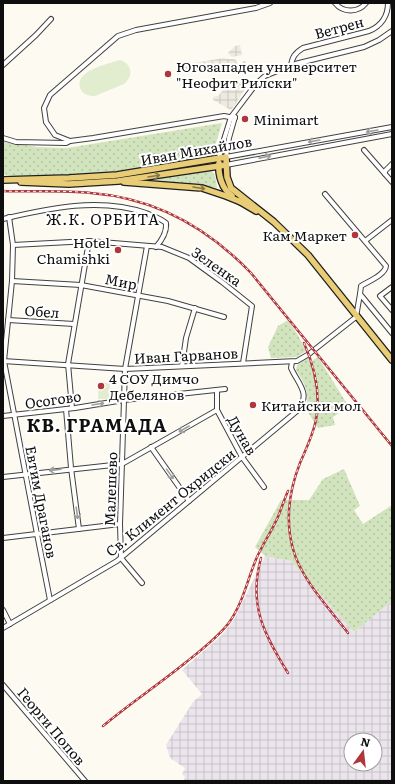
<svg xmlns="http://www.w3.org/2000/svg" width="395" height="784" viewBox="0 0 395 784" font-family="Literata,serif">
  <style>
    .industrial { fill: url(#industrial-grid); fill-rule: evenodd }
    .grass { fill: url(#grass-dots) }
    .pitch { fill: #e2edcf }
    .plaza { fill: url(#plaza-grid) }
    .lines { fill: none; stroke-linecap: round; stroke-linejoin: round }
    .minor-casing { stroke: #414141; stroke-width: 6 }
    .major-casing { stroke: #1f1f1f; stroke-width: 8 }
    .minor { stroke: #fff; stroke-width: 4 }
    .major { stroke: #e9cd76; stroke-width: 5.5 }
    .rail-casing { stroke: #af363c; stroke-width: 2.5 }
    .rail { stroke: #fff; stroke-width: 1; stroke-dasharray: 3; stroke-linecap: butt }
    .oneway { stroke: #9f9f9f }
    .oneway2 { stroke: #867747 }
    .poi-dot { fill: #af363c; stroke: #fff; stroke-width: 1.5 }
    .labels { text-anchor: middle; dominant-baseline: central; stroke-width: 4; stroke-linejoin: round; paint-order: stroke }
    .street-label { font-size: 14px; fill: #0e0e0e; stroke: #fff }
    .poi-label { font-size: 14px; fill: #0e0e0e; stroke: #fff; text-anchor: start }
    .neighbourhood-label { font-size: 15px; letter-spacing: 1px; fill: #0e0e0e; stroke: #fff }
    .district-label { font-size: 18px; font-weight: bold; letter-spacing: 1px; fill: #0e0e0e; stroke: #fff }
  </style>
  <defs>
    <pattern id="industrial-grid" width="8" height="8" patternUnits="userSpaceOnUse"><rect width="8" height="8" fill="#ebe4ec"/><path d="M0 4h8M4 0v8" fill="none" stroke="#c8c2c9"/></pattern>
    <pattern id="grass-dots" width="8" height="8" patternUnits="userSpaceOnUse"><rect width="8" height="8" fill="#d2e4be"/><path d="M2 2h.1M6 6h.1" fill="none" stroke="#b3c2a2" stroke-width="1.8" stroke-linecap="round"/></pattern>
    <pattern id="plaza-grid" width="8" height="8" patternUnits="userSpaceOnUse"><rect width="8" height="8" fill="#edeae0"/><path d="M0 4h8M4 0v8" fill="none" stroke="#cac8bf"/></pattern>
  </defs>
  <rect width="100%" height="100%" fill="#fdfbf1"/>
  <path class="industrial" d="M265,556L291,561L354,632L392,601V781H183L185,777L182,774L185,768L170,758L166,745L193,702L202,694L182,670L222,635L235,618ZM351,740H375V764H351Z"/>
  <g class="grass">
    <path d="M222,123L214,150L209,156L172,164L122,172L61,177L13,176L3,174V142L37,147L67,148Z"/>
    <path d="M208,170C216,171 216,181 217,188L197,184H192L142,181Z"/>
    <path d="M288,320L299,337L306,351L297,357L271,358L268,347L278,326Z"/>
    <path d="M308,357L310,362L318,357L349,407L333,417L335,425L318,428L306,409C310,393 305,384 296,370L297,365Z"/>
    <path d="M344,469L360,506L354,510L363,524L392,505V601L354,632L291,561L265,556L255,547L281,500H309L323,479Z"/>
  </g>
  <g class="pitch">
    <path d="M120,60C132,64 134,76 124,84L95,96C89,96 84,95 81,90C72,72 104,65 116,61Z"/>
    <path d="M99,383H110L109,399H98Z"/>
  </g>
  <g class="plaza">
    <path d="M240,45L242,55L232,57L228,53L235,46Z"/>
    <path d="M224,58L227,59H234L236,60L237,64L243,63V61H246L247,65L261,63V65L246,67L245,65L210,71L209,66L199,68L198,69L196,70V68L178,71L177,73L176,66Z"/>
    <path d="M246,82L248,84L235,105L231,110L213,100V97L218,96L225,88L234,86L237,83Z"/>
  </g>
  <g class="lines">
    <defs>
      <g id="minor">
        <path d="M335,3C343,13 358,13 366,3"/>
        <path d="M3,65L36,35L51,19"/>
        <path d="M291,66C292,57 295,53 303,48L369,31C381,26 388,16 388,3"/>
        <path d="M235,117L229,138L226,157L392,127"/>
        <path d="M3,138L16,142L66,143L70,141L93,138L224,116L235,118"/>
        <path d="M70,141L55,135L46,122L44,108L50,95L118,36L136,30L256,8L270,3"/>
        <path d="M364,150L385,174"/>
        <path d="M219,158L221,149L231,117L256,84L265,76L295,64L364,47L379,40L392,31"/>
        <path d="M392,164L385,171V174L392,182"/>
        <path d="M226,165L392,134"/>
        <path d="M325,194L386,266C385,275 369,281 361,286L360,294L392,333"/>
        <path d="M9,217L13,245L12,281L4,361L37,534L50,600"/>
        <path d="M3,219C49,208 100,197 146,213C153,216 160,218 166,223C167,231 162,240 156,247"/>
        <path d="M365,241L392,220"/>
        <path d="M13,245L89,241L162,247L189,258L222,282L252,306L243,363"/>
        <path d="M12,281L81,285L168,301L224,317"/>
        <path d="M392,287L380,296L392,310"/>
        <path d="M8,320L74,324"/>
        <path d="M3,361L125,369L297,361L309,354L356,317L360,294"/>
        <path d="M182,366L186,338L195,308"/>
        <path d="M217,390V410L242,457L264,487"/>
        <path d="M72,408L68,364L89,241"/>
        <path d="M66,409L71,468L79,529"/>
        <path d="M3,416L75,408L124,400L225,389"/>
        <path d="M151,447L189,501"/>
        <path d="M3,477L122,464L217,410"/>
        <path d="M3,538L120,524"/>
        <path d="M142,583L121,558L120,524L125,369L147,246"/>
        <path d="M3,610L10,624"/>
        <path d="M3,628L117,561L297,411C312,394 298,384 291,368L292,362"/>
        <path d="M3,685L85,781"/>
      </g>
      <g id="major">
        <path d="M219,163C218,175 222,189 232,196"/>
        <path d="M3,180L69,178L117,175L226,157L227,177L231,188L274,222L308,255L392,360"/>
        <path d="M21,182L69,184L118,181L226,165"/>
        <path d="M124,182L202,188L226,196L241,202"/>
        <path d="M239,201L256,211"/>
      </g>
    </defs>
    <use href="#minor" class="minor-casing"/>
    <use href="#major" class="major-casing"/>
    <use href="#minor" class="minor"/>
    <use href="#major" class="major"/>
    <defs>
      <g id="rail">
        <path d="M3,191C32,192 62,190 91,193C155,198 207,227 251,273L392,446"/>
        <path d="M304,343C315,368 321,393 316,420C313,435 306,449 300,463C289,491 285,520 293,549C301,579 329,608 348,633"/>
        <path d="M261,558C248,605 264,634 288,673"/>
        <path d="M103,726C129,704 158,685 185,663C200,651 216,639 228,624C243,604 247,580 257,557C263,544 271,532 277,519C281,510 284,500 288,491"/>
      </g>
    </defs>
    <use href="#rail" class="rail-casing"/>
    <use href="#rail" class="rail"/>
  </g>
  <defs><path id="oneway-shaft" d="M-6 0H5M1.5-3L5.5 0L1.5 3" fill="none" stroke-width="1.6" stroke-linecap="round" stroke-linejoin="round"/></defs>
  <g class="oneway">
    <use href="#oneway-shaft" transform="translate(372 131) rotate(170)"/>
    <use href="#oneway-shaft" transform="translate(314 141) rotate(170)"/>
    <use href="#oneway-shaft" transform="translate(265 157) rotate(-11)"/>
    <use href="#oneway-shaft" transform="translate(98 404) rotate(-9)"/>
    <use href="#oneway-shaft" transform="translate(184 429) rotate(150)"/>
    <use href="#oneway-shaft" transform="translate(55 470) rotate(173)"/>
    <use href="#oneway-shaft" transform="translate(170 474) rotate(55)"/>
    <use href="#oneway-shaft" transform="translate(77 513) rotate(82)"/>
  </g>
  <g class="oneway2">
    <use href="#oneway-shaft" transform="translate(154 176) rotate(-9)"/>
    <use href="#oneway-shaft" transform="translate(199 188) rotate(9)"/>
  </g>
  <g class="poi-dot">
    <circle cx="168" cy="74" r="4"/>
    <circle cx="245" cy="119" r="4"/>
    <circle cx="355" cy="235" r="4"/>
    <circle cx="118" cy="250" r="4"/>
    <circle cx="101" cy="386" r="4"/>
    <circle cx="253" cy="405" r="4"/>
  </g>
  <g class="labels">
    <g class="street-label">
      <text transform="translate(339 27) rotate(-15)">Ветрен</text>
      <text transform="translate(196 150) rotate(-10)">Иван Михайлов</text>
      <text transform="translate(217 266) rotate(35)">Зеленка</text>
      <text transform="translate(121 281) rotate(11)">Мир</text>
      <text transform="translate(42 311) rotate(4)">Обел</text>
      <text transform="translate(186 355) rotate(-3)">Иван Гарванов</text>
      <text transform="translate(53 399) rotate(-8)">Осогово</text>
      <text transform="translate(243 435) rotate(60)">Дунав</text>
      <text transform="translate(110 489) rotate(-88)">Малешево</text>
      <text transform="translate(42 502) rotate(79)">Евтим Драганов</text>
      <text transform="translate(170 502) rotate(-39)">Св. Климент Охридски</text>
      <text transform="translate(52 726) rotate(50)">Георги Попов</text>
    </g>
    <g class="poi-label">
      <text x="176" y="66">Югозападен университет<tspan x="176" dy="16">"Неофит Рилски"</tspan></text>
      <text x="253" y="119">Minimart</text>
      <text x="347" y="235" text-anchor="end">Кам Маркет</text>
      <text x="110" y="242" text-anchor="end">Hotel<tspan x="110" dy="16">Chamishki</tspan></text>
      <text x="109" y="378">4 СОУ Димчо<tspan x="109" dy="16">Дебелянов</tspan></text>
      <text x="261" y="405">Китайски мол</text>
    </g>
    <g class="neighbourhood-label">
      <text x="103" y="218">Ж.К. ОРБИТА</text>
    </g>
    <g class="district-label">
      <text x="97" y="424">КВ. ГРАМАДА</text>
    </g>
  </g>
  <rect width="395" height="784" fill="none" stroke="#0e0e0e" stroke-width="8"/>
  <g transform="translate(363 752) rotate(15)"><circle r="19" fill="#ffffff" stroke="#9f9f9f"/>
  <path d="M0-3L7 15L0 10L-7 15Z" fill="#af363c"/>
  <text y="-6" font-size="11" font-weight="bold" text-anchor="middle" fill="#0e0e0e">N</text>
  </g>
</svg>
